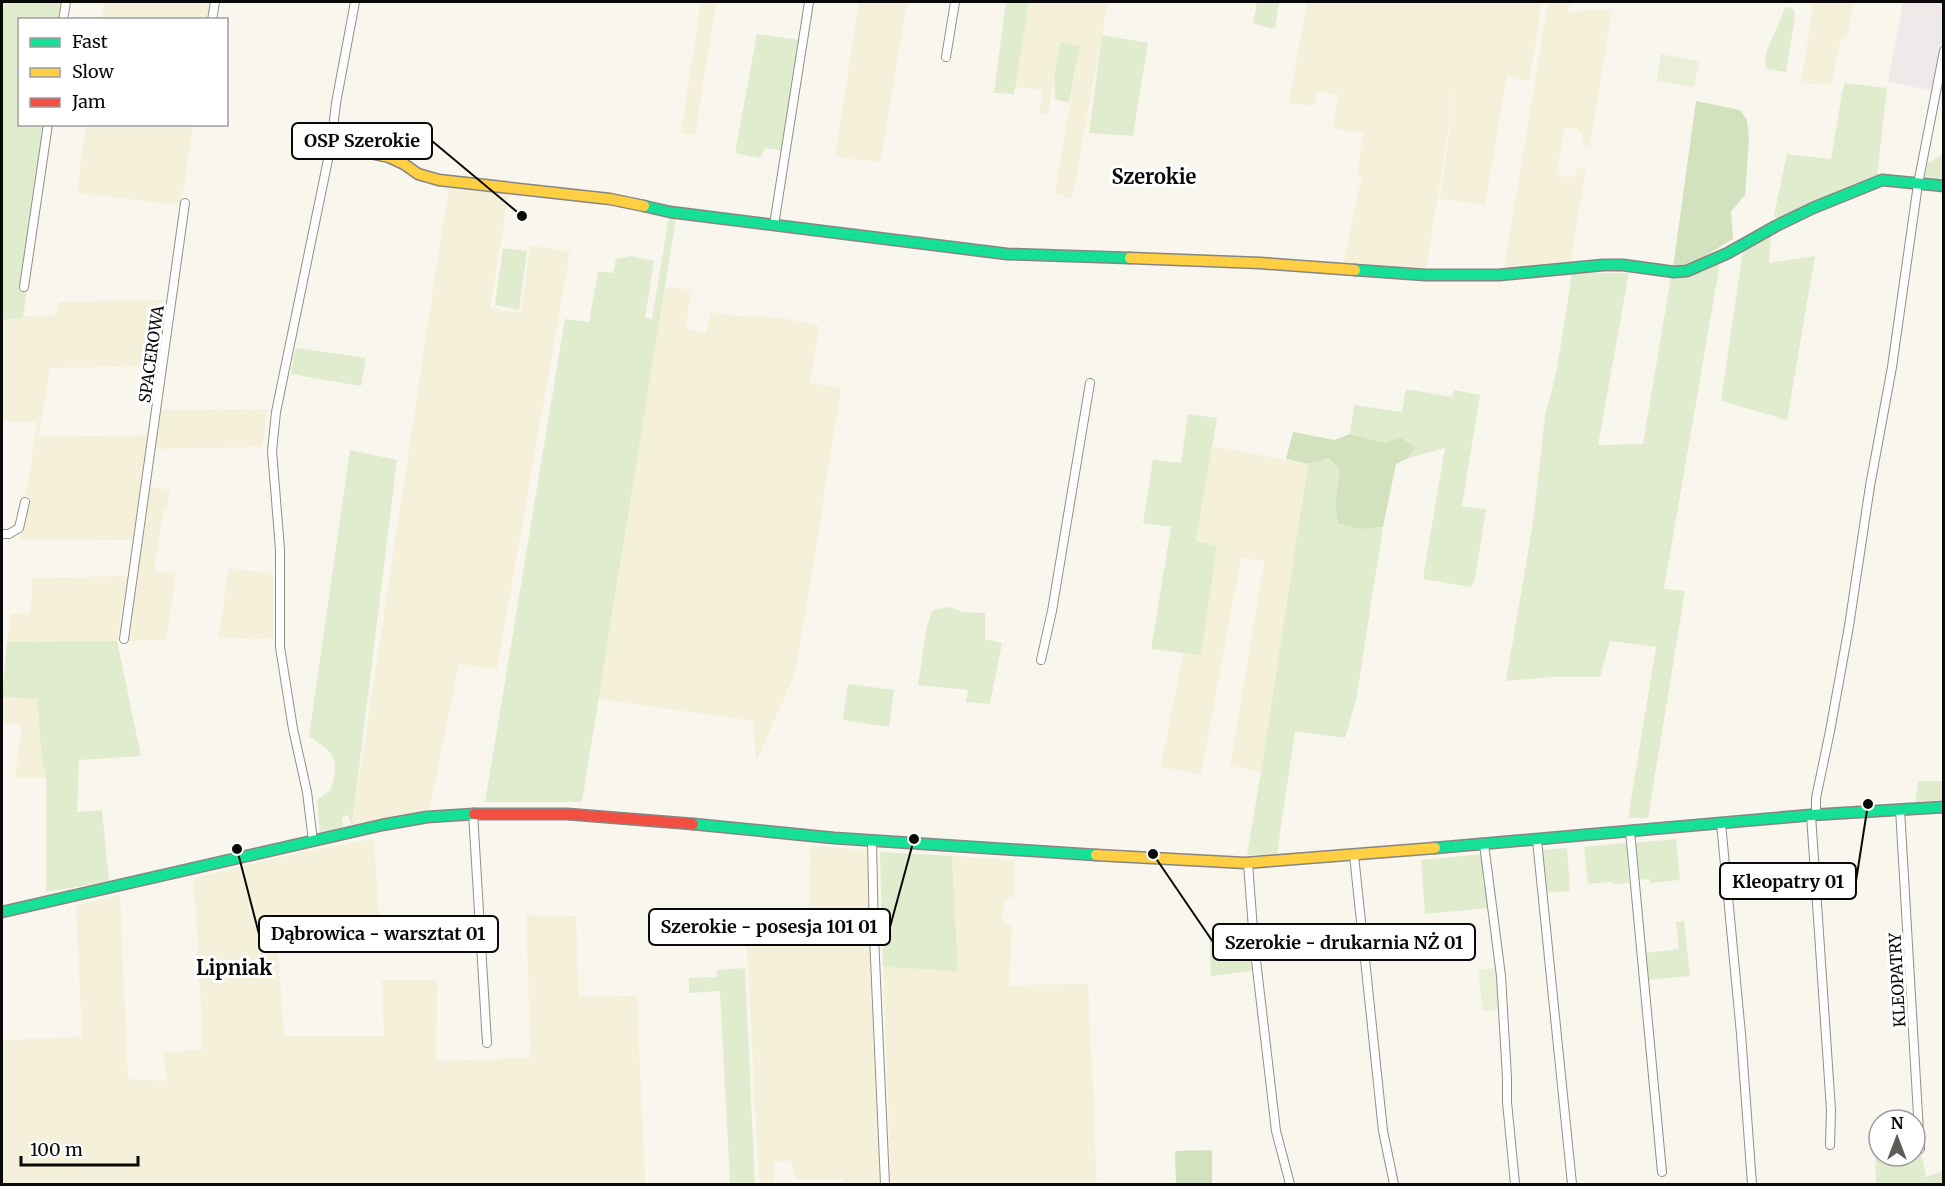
<svg xmlns="http://www.w3.org/2000/svg" width="1945" height="1186" viewBox="0 0 1945 1186" font-family="Merriweather,serif">
  <style>
    .industrial { fill: #efe9ea }
    .farmland { fill: #f4f0da }
    .green { fill: #e1eccf }
    .forest { fill: #d2e2be }
    .pitch { fill: #eaf0d8 }
    .lines { fill: none; stroke-linecap: round; stroke-linejoin: round }
    .street-casing { stroke: #91908c; stroke-width: 10 }
    .fast-casing { stroke: #878682; stroke-width: 13 }
    .slow-casing { stroke: #878682; stroke-width: 13 }
    .jam-casing { stroke: #878682; stroke-width: 13 }
    .street { stroke: #fefefc; stroke-width: 8 }
    .fast { stroke: #16e098; stroke-width: 10 }
    .slow { stroke: #ffcf43; stroke-width: 10 }
    .jam { stroke: #f24e42; stroke-width: 10 }
    .labels { text-anchor: middle; dominant-baseline: central; stroke-width: 6; stroke-linejoin: round; paint-order: stroke }
    .street-label { font-size: 16px; fill: #090909; stroke: #fff }
    .quarter-label { font-size: 20px; font-weight: bold; fill: #090909; stroke: #fff }
    .leader { fill: none; stroke: #090909; stroke-width: 2 }
    .callout-dot { fill: #090909; stroke: #fff; stroke-width: 2 }
    .callout { fill: #fff; stroke: #090909; stroke-width: 2 }
    .callout-label { font-size: 18px; text-anchor: middle; font-weight: bold; fill: #090909 }
  </style>
  <rect width="100%" height="100%" fill="#f8f6ed"/>
  <path class="industrial" d="M1903,2H1943V39L1934,91L1888,82Z"/>
  <g class="farmland">
    <path d="M104,2H212L209,19L101,20Z"/>
    <path d="M701,2H716L695,135L681,133Z"/>
    <path d="M859,2H907L880,162L835,157Z"/>
    <path d="M1029,2H1108L1072,199L1055,192L1080,46L1060,43L1048,115L1039,113L1043,90L1015,87Z"/>
    <path d="M1307,2H1542L1529,82L1507,75L1485,205L1440,199L1457,78L1425,275L1342,269L1362,175L1357,174L1363,133L1333,129L1338,94L1317,91L1314,106L1289,103Z"/>
    <path d="M1548,2H1570L1568,12L1612,9L1590,147L1583,146V136L1578,129L1565,128L1556,175L1570,178L1571,175L1576,176L1577,169L1579,167L1586,168L1570,265L1504,270Z"/>
    <path d="M1814,2H1854L1848,34L1840,40L1831,85L1801,83Z"/>
    <path d="M86,125H193L181,205L77,193Z"/>
    <path d="M449,185L509,193L490,308L521,313L530,245L570,252L497,669L459,664L429,810L352,825Z"/>
    <path d="M665,286L692,290L685,328L706,333L710,312L738,316L783,318L819,326L810,383L841,388L807,605L794,676L756,762L754,721L599,699Z"/>
    <path d="M168,300L159,366L50,368L39,437L148,435L133,540L20,539L37,422L2,421V320L22,318L23,316L56,315L59,302Z"/>
    <path d="M268,409L262,447L153,449L161,410Z"/>
    <path d="M1212,446L1308,464L1261,772L1230,766L1264,561L1241,558L1201,774L1161,767L1183,653L1201,654L1217,546L1196,542Z"/>
    <path d="M149,487L171,490L166,510H164L154,571L176,574L166,640L125,641Z"/>
    <path d="M229,568L273,574V639L218,638Z"/>
    <path d="M128,576L117,641L7,642L11,614L30,613L33,578Z"/>
    <path d="M2,697L37,698L42,760L46,778H15L22,725L2,722Z"/>
    <path d="M374,839L381,949H348L347,931L277,935L284,1036H384L382,980H437L436,1061L531,1058L526,915L576,916L579,997L637,996L645,1184H2V1040L82,1037L76,906L120,894L128,1079L167,1081L162,1053L203,1049L194,878L301,852Z"/>
    <path d="M811,846L869,850L883,1184H843V1179H795L791,1161L774,1162V1184H759L745,909L809,910Z"/>
    <path d="M952,856L1015,860L1013,898H1005L1002,920L1012,926L1009,985L1088,984L1097,1184H891L883,967L958,971Z"/>
  </g>
  <g class="green">
    <path d="M2,2H67L64,19L20,20V124L50,125L23,318L2,320Z"/>
    <path d="M1006,2H1029L1014,94L994,93Z"/>
    <path d="M1257,2H1279L1275,29L1253,24Z"/>
    <path d="M1788,7L1794,10L1795,16L1786,72L1766,69C1761,50 1780,28 1784,9Z"/>
    <path d="M757,34L800,40L782,151L765,148L760,158L735,153Z"/>
    <path d="M1102,35L1148,43L1133,136L1089,133Z"/>
    <path d="M1060,42L1080,46L1069,103L1055,99L1054,78Z"/>
    <path d="M1845,83L1887,88L1877,177L1779,220L1774,215L1787,154L1831,159L1842,93Z"/>
    <path d="M1943,154V183L1925,177L1927,164Z"/>
    <path d="M669,217L676,218L582,802H485L565,319L589,322L598,271L613,273L616,259L631,256L654,261L645,318L652,319Z"/>
    <path d="M1771,235L1769,263L1815,256L1787,420L1721,401L1743,250Z"/>
    <path d="M503,248L527,251L519,310L495,305Z"/>
    <path d="M1720,263L1664,589L1685,591L1648,818H1628L1656,647L1610,641L1600,677H1553L1506,681L1533,523L1545,416L1557,369L1572,273H1629L1598,445L1643,444L1671,277L1687,276Z"/>
    <path d="M298,348L366,358L361,386L291,374L295,350Z"/>
    <path d="M1406,389L1452,397L1454,390L1480,395L1462,506L1486,509L1475,578L1471,587L1423,579L1445,448L1408,458L1416,448L1385,443L1350,434L1354,405L1402,412Z"/>
    <path d="M1188,414L1217,418L1196,541L1217,546L1201,655L1151,649L1171,527L1143,523L1153,460L1181,463Z"/>
    <path d="M350,450L397,460L352,825L348,815L342,818L343,827L320,833L317,800L331,790C339,757 336,755 309,736Z"/>
    <path d="M1329,457L1340,470L1335,503L1361,529L1383,527L1356,700L1345,738L1295,731L1277,854L1247,855L1261,772L1308,464Z"/>
    <path d="M951,607L962,612L985,613V639L1002,643L990,704L966,702L968,690L918,685L927,626L933,610Z"/>
    <path d="M117,641L141,756L79,760L77,812L102,810L109,881L46,892V778L42,760L37,699L2,697L7,642Z"/>
    <path d="M848,684L894,690L889,727L843,720Z"/>
    <path d="M1918,781H1943V800L1915,802Z"/>
    <path d="M1676,839L1680,880L1650,883V879L1637,880L1634,843Z"/>
    <path d="M1626,843L1629,883L1616,884L1610,882L1588,884L1584,847Z"/>
    <path d="M1567,848L1570,891L1545,893L1541,850Z"/>
    <path d="M880,852L952,856L958,971L883,967Z"/>
    <path d="M1484,854L1489,908L1425,914L1421,860Z"/>
    <path d="M1684,921L1690,976L1649,980L1646,953L1679,949L1676,922Z"/>
    <path d="M1248,932L1252,971L1211,976L1209,934Z"/>
    <path d="M745,968L755,1184H730L720,991L689,993V978L717,977V970Z"/>
    <path d="M1915,1143H1919L1926,1177L1943,1171V1184H1876L1875,1145H1879V1156H1915Z"/>
  </g>
  <g class="forest">
    <path d="M1696,101L1740,110L1747,120L1749,138L1745,195L1731,212L1733,239C1713,250 1697,264 1673,268Z"/>
    <path d="M1293,432L1334,440L1350,434L1385,443L1401,438L1416,448L1408,458L1396,464L1383,527L1361,529L1338,523L1335,503L1340,470L1329,458L1308,464L1286,459Z"/>
    <path d="M1212,1150V1184H1176L1175,1151Z"/>
  </g>
  <g class="pitch">
    <path d="M1661,54L1699,62L1694,87L1657,81Z"/>
    <path d="M1496,968L1500,1009L1483,1011L1478,970Z"/>
  </g>
  <g class="lines">
    <defs>
      <g id="street">
        <path d="M63,20L66,2"/>
        <path d="M212,20L215,2"/>
        <path d="M946,57L955,2"/>
        <path d="M774,225L809,2"/>
        <path d="M24,287L48,124"/>
        <path d="M2,534H9L19,528L25,502"/>
        <path d="M124,639L185,203"/>
        <path d="M1041,660L1052,611L1090,383"/>
        <path d="M1900,809L1920,1149"/>
        <path d="M473,813L487,1043"/>
        <path d="M1811,815L1831,1110L1830,1145"/>
        <path d="M1816,815V798L1830,731L1849,626L1870,486L1892,367L1918,184L1944,51"/>
        <path d="M1721,823L1741,1034L1752,1184"/>
        <path d="M1630,831L1662,1172"/>
        <path d="M1537,840L1572,1184"/>
        <path d="M313,841L307,792L293,729L280,647V549L272,451L276,412L331,145L336,103L355,2"/>
        <path d="M872,841L874,936L885,1184"/>
        <path d="M1484,844L1501,976L1507,1078V1102L1515,1184"/>
        <path d="M1354,855L1383,1131L1394,1184"/>
        <path d="M1248,863L1254,943L1276,1131L1290,1184"/>
      </g>
      <g id="fast">
        <path d="M644,206L670,212L1007,254L1130,258"/>
        <path d="M1355,270L1425,275H1499L1603,265H1623L1674,272L1687,271L1728,253L1776,226L1813,208L1882,180L1944,186"/>
        <path d="M693,824L834,838L1096,855"/>
        <path d="M1435,848L1811,815L1944,807"/>
        <path d="M2,912L382,825L427,817L474,814"/>
      </g>
      <g id="slow">
        <path d="M331,145L389,157L404,164L418,174L439,180L610,199L644,206"/>
        <path d="M1130,258L1260,263L1355,270"/>
        <path d="M1096,855L1245,863L1435,848"/>
      </g>
      <path id="jam" d="M474,814H567L693,824"/>
    </defs>
    <use href="#street" class="street-casing"/>
    <use href="#fast" class="fast-casing"/>
    <use href="#slow" class="slow-casing"/>
    <use href="#jam" class="jam-casing"/>
    <use href="#street" class="street"/>
    <use href="#fast" class="fast"/>
    <use href="#slow" class="slow"/>
    <use href="#jam" class="jam"/>
  </g>
  <g class="labels">
    <g class="street-label">
      <text transform="translate(151 354) rotate(-82)">SPACEROWA</text>
      <text transform="translate(1897 980) rotate(-93)">KLEOPATRY</text>
    </g>
    <g class="quarter-label">
      <text x="1154" y="176">Szerokie</text>
      <text x="234" y="967">Lipniak</text>
    </g>
  </g>
  <path class="leader" d="M522 216L432 141M1868 804L1856 881M914 839L890 927M237 849L259 934M1153 854L1213 942"/>
  <g class="callout-dot">
    <circle cx="522" cy="216" r="6"/>
    <circle cx="1868" cy="804" r="6"/>
    <circle cx="914" cy="839" r="6"/>
    <circle cx="237" cy="849" r="6"/>
    <circle cx="1153" cy="854" r="6"/>
  </g>
  <g class="callout">
    <rect x="292" y="123" width="140" height="36" rx="6"/>
    <rect x="1720" y="863" width="136" height="36" rx="6"/>
    <rect x="649" y="909" width="241" height="36" rx="6"/>
    <rect x="259" y="916" width="239" height="36" rx="6"/>
    <rect x="1213" y="924" width="262" height="36" rx="6"/>
  </g>
  <g class="callout-label">
    <text x="362" y="147">OSP Szerokie</text>
    <text x="1788" y="888">Kleopatry 01</text>
    <text x="769" y="933">Szerokie - posesja 101 01</text>
    <text x="378" y="940">Dąbrowica - warsztat 01</text>
    <text x="1344" y="949">Szerokie - drukarnia NŻ 01</text>
  </g>
  <rect width="1945" height="1186" fill="none" stroke="#090909" stroke-width="6"/>
  <rect x="18" y="18" width="210" height="108" fill="#ffffff" stroke="#9d9d9d" stroke-width="1.5"/>
  <rect x="30" y="38" width="30" height="9" fill="#16e098" stroke="#9d9d9d" stroke-width="1.5"/>
  <text x="72" y="48" font-size="18" fill="#090909">Fast</text>
  <rect x="30" y="68" width="30" height="9" fill="#ffcf43" stroke="#9d9d9d" stroke-width="1.5"/>
  <text x="72" y="78" font-size="18" fill="#090909">Slow</text>
  <rect x="30" y="98" width="30" height="9" fill="#f24e42" stroke="#9d9d9d" stroke-width="1.5"/>
  <text x="72" y="108" font-size="18" fill="#090909">Jam</text>
  <g transform="translate(1897 1138)"><circle r="28" fill="#ffffff" stroke="#9d9d9d" stroke-width="1.5"/>
  <path d="M0-4.5L10 22L0 15L-10 22Z" fill="#5d5c59"/>
  <text y="-9" font-size="16" font-weight="bold" text-anchor="middle" fill="#090909">N</text>
  </g>
  <path d="M21 1156v9h117v-9" fill="none" stroke="#090909" stroke-width="3"/>
  <text x="30" y="1156" font-size="18" fill="#090909" stroke="#ffffff" stroke-width="4.5" paint-order="stroke">100 m</text>
</svg>
